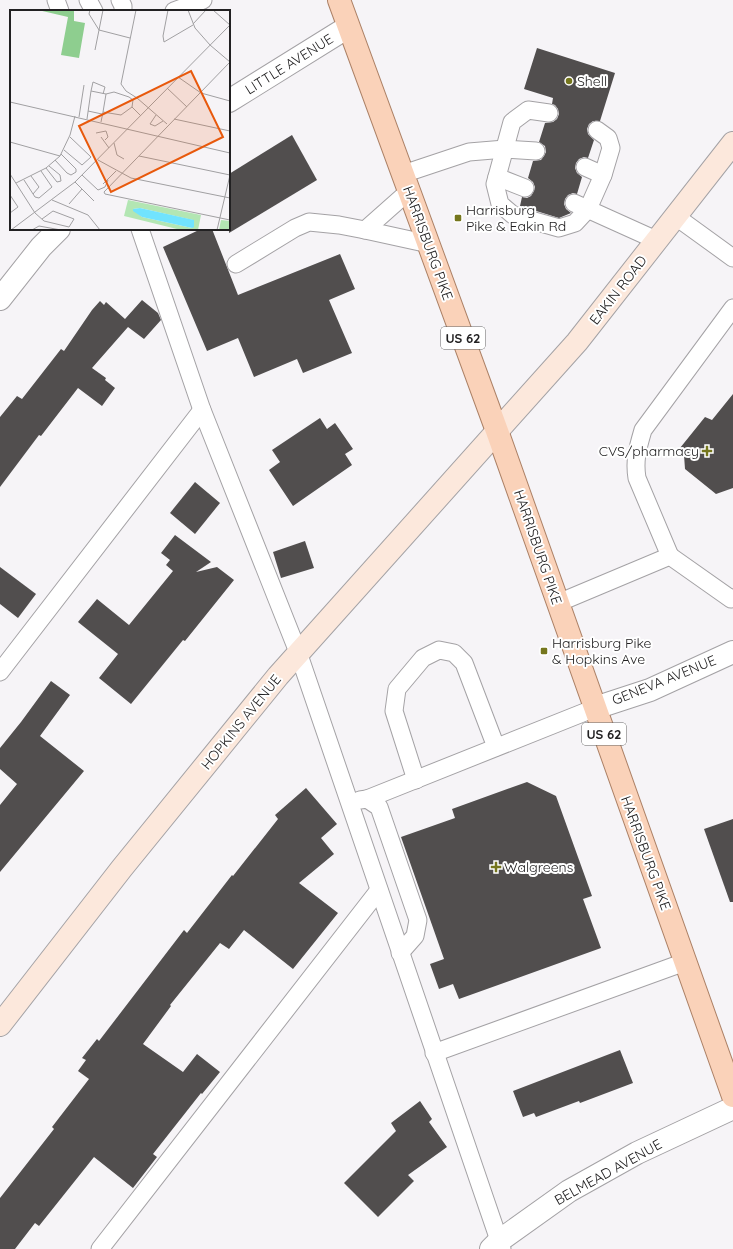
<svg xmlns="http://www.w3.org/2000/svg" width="733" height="1249" viewBox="0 0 733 1249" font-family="Quicksand,sans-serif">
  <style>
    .building { fill: #514e4e }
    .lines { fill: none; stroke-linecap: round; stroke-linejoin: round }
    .lane-casing { stroke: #a4a2a5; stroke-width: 19 }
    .street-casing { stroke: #a4a2a5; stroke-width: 24 }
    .secondary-casing { stroke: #a4a2a5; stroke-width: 24 }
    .primary-casing { stroke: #ac8166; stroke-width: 24 }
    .lane { stroke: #fff; stroke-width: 17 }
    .street { stroke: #fff; stroke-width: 22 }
    .secondary { stroke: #fce8dc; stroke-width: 22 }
    .primary { stroke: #fad2b9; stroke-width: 22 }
    .poi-dot { fill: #75761d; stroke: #fff; stroke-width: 1.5 }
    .labels { text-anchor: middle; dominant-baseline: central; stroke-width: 4; stroke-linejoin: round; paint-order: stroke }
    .shield { fill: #fff; stroke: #646464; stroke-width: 1 }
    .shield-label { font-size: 13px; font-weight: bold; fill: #222122 }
    .street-label { font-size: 14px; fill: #222122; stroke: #fff }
    .poi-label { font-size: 14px; fill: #222122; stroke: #fff; text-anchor: start }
    .inset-road { fill: none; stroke: #a1a0a2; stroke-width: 1 }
    .view { fill: #e8590c; fill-opacity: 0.15; stroke: #e8590c; stroke-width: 2 }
    .inset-edge { fill: none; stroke: #222122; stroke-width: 2 }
  </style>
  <rect width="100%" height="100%" fill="#f6f4f7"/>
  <g class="building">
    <path d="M537,48L615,73L600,121H593L589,124L587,129L588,134L594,140L588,158L584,157L579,159L576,163L575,168L577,173L582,177L577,194L573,193L568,195L565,199L564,204L566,209L571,213L559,218L520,206L522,197L527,198L531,196L534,191L535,187L533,182L528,178L533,161L541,160L544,156L546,152L545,146L539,142L545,123L553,122L557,119L559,114L558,109L555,105L552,104L553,98L524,89Z"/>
    <path d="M292,135L317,180L229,233V174Z"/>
    <path d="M201,229H212L238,295L340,254L355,289L329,300L352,353L303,373L297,359L254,377L238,338L207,351L163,247Z"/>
    <path d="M142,300L158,313L161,320L144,339L128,327L92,368L106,378L105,380L115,388L102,406L78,388L41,436L39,435L0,487V417L17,396L22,399L61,349L64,351L92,310L100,301L104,305L106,302L125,319Z"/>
    <path d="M733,394V488L716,494L685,469L684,455L680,448L705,417L712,420Z"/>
    <path d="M320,418L327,429L335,423L353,449L345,454L352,465L293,506L269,470L280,462L272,450Z"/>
    <path d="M195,482L220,503L195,534L170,513Z"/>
    <path d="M175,535L211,562L196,572L217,567L234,580L185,641L183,640L131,704L99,678L118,654L78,622L97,599L129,625L173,571L166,565L170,560L161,553Z"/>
    <path d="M305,541L314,568L281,578L273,552Z"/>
    <path d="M0,567L36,594L18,618L0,604Z"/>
    <path d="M51,681L70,695L40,736L84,771L0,872V805L17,784L0,769V748L21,722Z"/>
    <path d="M527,782L556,796L592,896L583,899L601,948L459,999L453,984L439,989L430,964L444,959L401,837L455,818L452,809Z"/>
    <path d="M306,788L337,824L321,838L334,854L299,883L338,913L293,969L244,930L229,949L220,943L170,1005L171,1006L143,1044L183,1072L197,1054L220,1072L202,1094L201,1093L153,1154L157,1157L133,1188L94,1157L39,1226L35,1223L15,1249H0V1198L54,1129L52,1127L89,1079L78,1071L86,1060L82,1058L97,1039L99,1041L184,930L187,933L232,875L233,876L278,819L275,815Z"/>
    <path d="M733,819V902H730L704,829Z"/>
    <path d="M620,1050L633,1083L580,1103L579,1101L536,1117L534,1113L523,1117L513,1091Z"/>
    <path d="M420,1101L432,1119L429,1122L447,1147L408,1175L414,1181L378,1217L344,1183L396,1131L391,1123Z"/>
  </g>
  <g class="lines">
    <defs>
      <g id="lane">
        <path d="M56,0L60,11"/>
        <path d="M88,0L94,11"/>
        <path d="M120,0L123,6V11"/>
        <path d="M174,11L203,0"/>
        <path d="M549,113L528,110L512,122L495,184L500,204L513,215L559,228L575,223L588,209L603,175L611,148L608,138L597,130"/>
        <path d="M585,167L603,175"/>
        <path d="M403,174L469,152L505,149L536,151"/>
        <path d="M497,177L525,188"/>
        <path d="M574,203L656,240"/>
        <path d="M675,216L733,258"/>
        <path d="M140,229L202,410L298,652L502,1249"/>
        <path d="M365,230L409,191"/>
        <path d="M236,264L295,228L309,222L339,225L365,230L429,244"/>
        <path d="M670,556L637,478C634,460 638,447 643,430L733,308"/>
        <path d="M558,603L670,556L731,599L733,598"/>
        <path d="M0,672L202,410"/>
        <path d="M416,780L394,711L397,689L423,658L439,650L454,653L464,663L496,747"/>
        <path d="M367,799L595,708"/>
        <path d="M360,800L367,799L379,807L418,920L415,936L400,953"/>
        <path d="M434,1053L685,962"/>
        <path d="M100,1249L379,890"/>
      </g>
      <g id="street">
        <path d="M229,101L348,27"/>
        <path d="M0,299L41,247L59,229"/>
        <path d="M595,708L650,690L733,652"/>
        <path d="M491,1249L499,1241L569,1191L637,1153L733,1108"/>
      </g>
      <path id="secondary" d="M0,1025L122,868L278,676L577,342L733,143"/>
      <path id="primary" d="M339,0L497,431L733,1096"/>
    </defs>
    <use href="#lane" class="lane-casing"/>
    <use href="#street" class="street-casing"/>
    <use href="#secondary" class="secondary-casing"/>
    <use href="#primary" class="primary-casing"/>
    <use href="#lane" class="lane"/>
    <use href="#street" class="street"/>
    <use href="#secondary" class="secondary"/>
    <use href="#primary" class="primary"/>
  </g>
  <g class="poi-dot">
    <circle cx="569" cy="81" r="4"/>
    <rect x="454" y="214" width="8" height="8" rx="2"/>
    <path d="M705 445h4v4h4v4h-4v4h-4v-4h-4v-4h4z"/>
    <rect x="540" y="647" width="8" height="8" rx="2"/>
    <path d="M494 861h4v4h4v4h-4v4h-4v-4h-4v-4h4z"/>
  </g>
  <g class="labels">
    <g class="shield">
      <rect x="441" y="327" width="44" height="22" rx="3"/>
      <rect x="582" y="723" width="44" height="22" rx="3"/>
    </g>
    <g class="shield-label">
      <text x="463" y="338">US 62</text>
      <text x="604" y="734">US 62</text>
    </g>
    <g class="street-label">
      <text transform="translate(289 64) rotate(-32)">LITTLE AVENUE</text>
      <text transform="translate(428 243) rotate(70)">HARRISBURG PIKE</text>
      <text transform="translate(618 290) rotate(-52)">EAKIN ROAD</text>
      <text transform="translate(538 547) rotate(71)">HARRISBURG PIKE</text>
      <text transform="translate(664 680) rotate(-22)">GENEVA AVENUE</text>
      <text transform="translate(241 722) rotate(-51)">HOPKINS AVENUE</text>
      <text transform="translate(646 853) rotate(70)">HARRISBURG PIKE</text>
      <text transform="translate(608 1172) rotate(-29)">BELMEAD AVENUE</text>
    </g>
    <g class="poi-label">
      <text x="577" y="81">Shell</text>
      <text x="466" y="210">Harrisburg<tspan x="466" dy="16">Pike &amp; Eakin Rd</tspan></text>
      <text x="699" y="451" text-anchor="end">CVS/pharmacy</text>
      <text x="552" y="643">Harrisburg Pike<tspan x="552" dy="16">&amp; Hopkins Ave</tspan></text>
      <text x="504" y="867">Walgreens</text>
    </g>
  </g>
  <g transform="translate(10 10)">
    <rect width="220" height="220" fill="#f6f4f7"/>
    <path d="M118,190L191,205L188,220H171L114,206ZM130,198L183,210L182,218L132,207L123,199ZM211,210L220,211V220H209Z" fill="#b3e6b3" fill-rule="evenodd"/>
    <path d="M28,0H64V11L75,13L69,48L51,45L58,7Z" fill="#8ece8f"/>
    <path d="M130,198L184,210V217L182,218L132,207L123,201V199Z" fill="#71e3fe"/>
    <path class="inset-road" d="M80,0L79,4L89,20L120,28M126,0L111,74L116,81L127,88L157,114M158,0L153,26L154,32L183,15M178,0L185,18L200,35L220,52M203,0L220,15M183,14L196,0M85,40L93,0M220,52L94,182L95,184L220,210M168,67L191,83L220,91M157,78L177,97M81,81L83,72L95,77L93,84M0,92L220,143M78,101L92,104M93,102L96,84M146,105L140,114L145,116L153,111M69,107L74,75M77,109L81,81L96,84L104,82L119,87L123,90L122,97L131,106M164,109L220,121M91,112L93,102L111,105L122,97M86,123L96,121L98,127L95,130M91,127L99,138M0,132L50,146M104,133L107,145L114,149M54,140L72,155L81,147L60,127M129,146L220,165M45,150L57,163L61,165L66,162V159L51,144M88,150L121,168L220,188M36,158L47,172L51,171L50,165L39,156M0,164L25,203L34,211L59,217L64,209L43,201L32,209M72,165L88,180L95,177L98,170M21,166L29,177L23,184M14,170L25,187L29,188L42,177L31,161M65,172L84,191M6,173L36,158L50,146L60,125L65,106M93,174L106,161M0,185L8,197L0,203M42,190L78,205L90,220M59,194L72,179M1,220L65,172L220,15M22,220L29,216L51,220M207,220L220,165"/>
    <path class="view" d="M181,61L213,127L101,182L69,116Z"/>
    <rect width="220" height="220" class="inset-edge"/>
  </g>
</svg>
